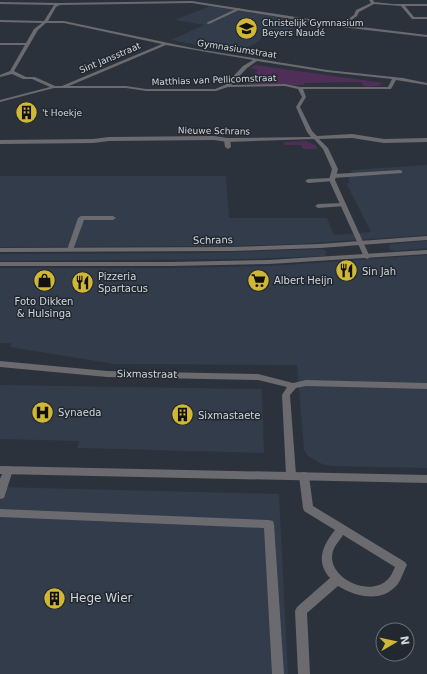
<svg xmlns="http://www.w3.org/2000/svg" width="427" height="674" viewBox="0 0 427 674" font-family="'DejaVu Sans',sans-serif">
  <style>
    .built { fill: #323c4a }
    .green { fill: #4f2f58 }
    .lines { fill: none; stroke-linecap: round; stroke-linejoin: round }
    .service { fill: #6a6a6f; fill-rule: evenodd }
    .pedestrian { fill: #6a6a6f; fill-rule: evenodd }
    .minor { fill: #6a6a6f; fill-rule: evenodd }
    .tertiary { fill: #6a6a6f; fill-rule: evenodd }
    .labels { text-anchor: middle; dominant-baseline: central; stroke-width: 3; stroke-linejoin: round; paint-order: stroke }
    .far-poi-label { font-size: 9px; fill: #d1d6db; stroke: #222830; text-anchor: start }
    .far-street-label { font-size: 9px; fill: #d1d6db; stroke: #222830 }
    .street-label { font-size: 10px; fill: #d1d6db; stroke: #222830 }
    .poi-label { font-size: 10px; fill: #d1d6db; stroke: #222830; text-anchor: start }
    .near-poi-label { font-size: 12px; fill: #d1d6db; stroke: #222830; text-anchor: start }
  </style>
  <rect width="100%" height="100%" fill="#2c323b"/>
  <g class="built">
    <path d="M210,6L306,22L282,37L265,34L258,42L238,53L171,40L204,25L175,20Z"/>
    <path d="M427,165V235L300,244L229,246L0,247V176H226L229,218H327L334,235L371,232L346,183H350L348,180L352,170Z"/>
    <path d="M427,241V248L396,251L391,250L388,246L391,244Z"/>
    <path d="M322,249L325,250L327,253L325,254V256L247,259L0,261V254L203,253Z"/>
    <path d="M427,255V468L332,466L322,464L308,456L304,450L297,365L114,364L10,347L11,343H0V268H168L271,266Z"/>
    <path d="M0,385L262,389L264,453L77,448L79,441L0,439Z"/>
    <path d="M0,487L279,494L288,674H0Z"/>
  </g>
  <g class="green">
    <path d="M255,65L384,83C377,87 371,87 364,86L361,82L304,83V85C290,85 251,87 240,82V80L249,81L258,70L250,68Z"/>
    <path d="M306,141L315,145L317,149H303L301,145H285L284,142Z"/>
  </g>
  <g class="lines">
    <g class="service">
      <path d="M238,8L241,9L209,24L206,23Z"/>
      <path d="M227,138L230,140L231,147L228,149L225,147L224,140Z"/>
      <path d="M400,170L402,171V173L334,178L331,176L334,174Z"/>
      <path d="M332,178L334,179V181L308,183L305,181L308,179Z"/>
      <path d="M343,203L346,205L345,206L318,208L315,206L318,204Z"/>
      <path d="M81,216H113L116,218L113,220H84L73,250L72,251H68L67,250L78,218Z"/>
      <path d="M0,361L107,371L258,374L293,383L306,380L427,383V389L306,386L296,388L290,395L296,475L294,478L291,479L288,478L286,475L282,395L287,387L258,380L107,377L0,367Z"/>
      <path d="M8,466L11,467L13,470L5,495L4,498L0,499V479L5,467Z"/>
      <path d="M304,472L308,473L309,476L313,506L405,562L407,565C403,572 401,582 395,587C380,603 354,596 338,586L307,613L310,674H298L295,611L297,607L330,578C315,561 323,545 335,530L304,511L303,508L299,476L300,473ZM343,535L395,567C393,571 391,577 387,580C369,598 325,577 333,551C335,545 340,540 343,535Z"/>
      <path d="M0,509L269,520L273,521L274,524L284,674H272L264,528L0,517Z"/>
    </g>
    <path class="pedestrian" d="M0,43H28L30,44L28,45H0Z"/>
    <g class="minor">
      <path d="M369,0H373L374,2L393,4H427V6H405L414,17H427V19H412L401,6L374,4L359,12L357,16L345,25L427,35V37L341,27L192,3L60,5L56,7L48,21H64L197,49L327,70L403,78L427,83V85L396,80L391,89H303L306,97L300,107L312,131L317,136L352,134L384,139L427,138V142L384,143L352,138L319,139L328,148L338,169L335,180L370,257L369,258L367,259L364,257L329,180L332,169L323,149L314,139L227,142L214,140L109,141L93,143L0,144V140L93,139L109,137L214,136L227,138L311,137L307,132L296,107L302,97L298,89L285,86L228,87L216,91H146L126,88H54L0,102V100L50,87L32,79H23L12,74L0,77V75L10,71L34,29L42,23L0,22V20L44,21L54,5L0,4V2L59,3L192,1L341,24L354,15L356,10L371,3ZM46,23H64L162,44L62,86H55L35,77H26L14,71L38,30ZM166,45L253,60L243,66L225,85L215,89H146L126,86H69ZM257,61L327,72L392,79L388,87H300L285,84L231,85L247,68Z"/>
      <path d="M0,466L427,475V483L0,474Z"/>
    </g>
    <g class="tertiary">
      <path d="M427,236V240L320,248L233,251L0,252V248L233,247L320,244Z"/>
      <path d="M427,250V254L269,264L171,266H0V262H171L269,260Z"/>
    </g>
  </g>
  <defs>
    <symbol id="school-disc" viewBox="-11 -11 22 22"><circle r="9.5" fill="#d1b736" stroke="#222830"/><path d="M0-5L7-2L0 1L-7-2ZM-4 1L0 2.5L4 1V4Q0 6-4 4Z" fill="#111"/></symbol>
    <symbol id="building-disc" viewBox="-11 -11 22 22"><circle r="9.5" fill="#d1b736" stroke="#222830"/><path d="M-4-6H4V6H1V3H-1V6H-4ZM-2.5-4.3h1.7v1.8h-1.7ZM.8-4.3h1.7v1.8H.8ZM-2.5-1h1.7V.8h-1.7ZM.8-1h1.7V.8H.8Z" fill="#111"/></symbol>
    <symbol id="restaurant-disc" viewBox="-11 -11 22 22"><circle r="9.5" fill="#d1b736" stroke="#222830"/><path d="M-5-6h1v4h1v-4h1v4h1v-4h1v5L-1.5 .5V6h-2V.5L-5-1ZM5-6V6H3V1.5H1.5Q1.5-4 5-6Z" fill="#111"/></symbol>
    <symbol id="supermarket-disc" viewBox="-11 -11 22 22"><circle r="9.5" fill="#d1b736" stroke="#222830"/><path d="M-6-5.5h2.5l.6 2H6L4.5 2H-2.5L-4.4-4H-6ZM-1.5 3.2a1.3 1.3 0 1 0 .1 0ZM3 3.2a1.3 1.3 0 1 0 .1 0Z" fill="#111"/></symbol>
    <symbol id="shop-disc" viewBox="-11 -11 22 22"><circle r="9.5" fill="#d1b736" stroke="#222830"/><path d="M-5-2.5h2.3a2.7 3.5 0 0 1 5.4 0H5L5.5 6h-11ZM-1.5-2.5h3a1.5 2.3 0 0 0-3 0Z" fill="#111"/></symbol>
    <symbol id="hospital-disc" viewBox="-11 -11 22 22"><circle r="9.5" fill="#d1b736" stroke="#222830"/><path d="M-5-5h3v3.5h4V-5h3V5h-3V1.5h-4V5h-3Z" fill="#111"/></symbol>
  </defs>
  <g fill-rule="evenodd">
    <use href="#school-disc" x="234" y="16" width="25" height="25"/>
    <use href="#building-disc" x="14" y="100" width="25" height="25"/>
    <use href="#restaurant-disc" x="334" y="258" width="25" height="25"/>
    <use href="#supermarket-disc" x="246" y="268" width="25" height="25"/>
    <use href="#shop-disc" x="32" y="268" width="25" height="25"/>
    <use href="#restaurant-disc" x="70" y="270" width="25" height="25"/>
    <use href="#hospital-disc" x="30" y="400" width="25" height="25"/>
    <use href="#building-disc" x="170" y="402" width="25" height="25"/>
    <use href="#building-disc" x="42" y="586" width="25" height="25"/>
  </g>
  <g class="labels">
    <g class="far-poi-label">
      <text x="262" y="23">Christelijk Gymnasium<tspan x="262" dy="10">Beyers Naudé</tspan></text>
      <text x="42" y="113">'t Hoekje</text>
    </g>
    <g class="far-street-label">
      <text transform="translate(237 49) rotate(9)">Gymnasiumstraat</text>
      <text transform="translate(110 58) rotate(-23)">Sint Jansstraat</text>
      <text transform="translate(214 80) rotate(-2)">Matthias van Pellicomstraat</text>
      <text transform="translate(214 131) rotate(1)">Nieuwe Schrans</text>
    </g>
    <g class="street-label">
      <text transform="translate(213 240) rotate(-1)">Schrans</text>
      <text transform="translate(147 374) rotate(1)">Sixmastraat</text>
    </g>
    <g class="poi-label">
      <text x="362" y="271">Sin Jah</text>
      <text x="98" y="276">Pizzeria<tspan x="98" dy="12">Spartacus</tspan></text>
      <text x="274" y="280">Albert Heijn</text>
      <text x="44" y="301" text-anchor="middle">Foto Dikken<tspan x="44" dy="12">&amp; Hulsinga</tspan></text>
      <text x="58" y="412">Synaeda</text>
      <text x="198" y="415">Sixmastaete</text>
    </g>
    <g class="near-poi-label">
      <text x="70" y="598">Hege Wier</text>
    </g>
  </g>
  <g transform="translate(395 642) rotate(81)"><circle r="19" fill="#222830" stroke="#686e74"/>
  <path d="M0-3L7 15L0 10L-7 15Z" fill="#d1b736"/>
  <text y="-6" font-size="11" font-weight="bold" text-anchor="middle" fill="#d1d6db">N</text>
  </g>
</svg>
